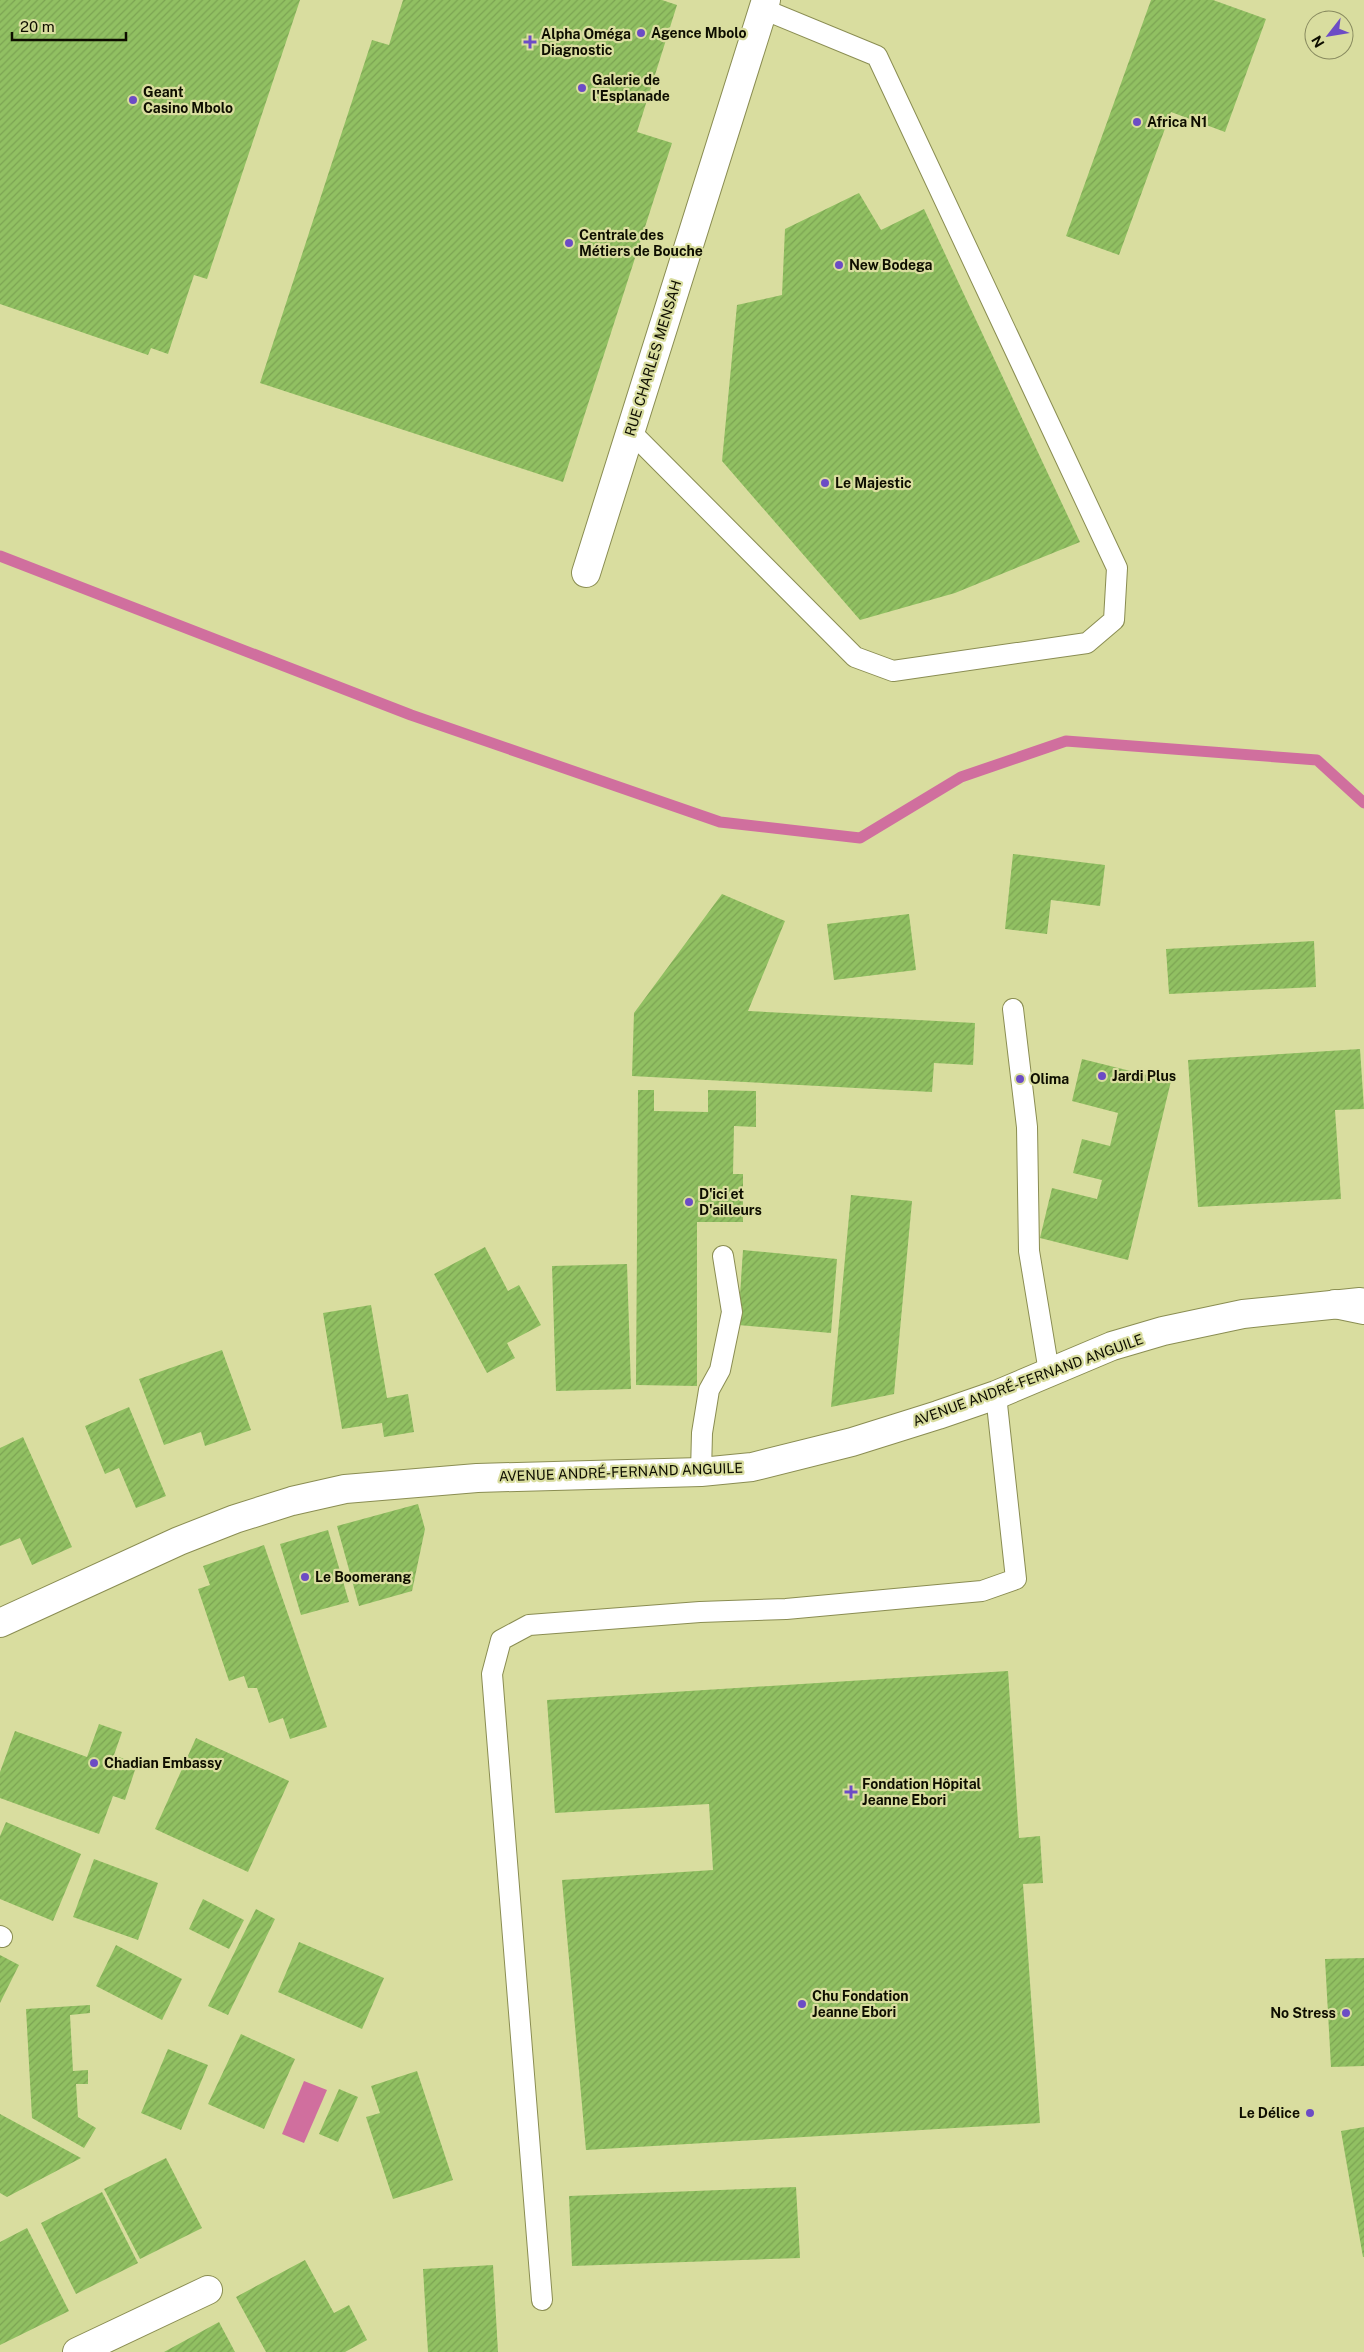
<svg xmlns="http://www.w3.org/2000/svg" width="1364" height="2352" viewBox="0 0 1364 2352" font-family="'Public Sans',sans-serif">
  <style>
    .water { fill: #d06f9e }
    .lines { fill: none; stroke-linecap: round; stroke-linejoin: round }
    .stream { stroke: #d06f9e; stroke-width: 11 }
    .building { fill: url(#building-hatch) }
    .lane-casing { stroke: #8a8d52; stroke-width: 22 }
    .street-casing { stroke: #8a8d52; stroke-width: 30 }
    .secondary-casing { stroke: #8a8d52; stroke-width: 30 }
    .primary-casing { stroke: #8a8d52; stroke-width: 30 }
    .lane { stroke: #fff; stroke-width: 20 }
    .street { stroke: #fff; stroke-width: 28 }
    .secondary { stroke: #fff; stroke-width: 28 }
    .primary { stroke: #fff; stroke-width: 28 }
    .poi-dot { fill: #6c4cc5; stroke: #d9dd9f; stroke-width: 2 }
    .labels { text-anchor: middle; dominant-baseline: central; stroke-width: 4.5; stroke-linejoin: round; paint-order: stroke }
    .poi-label { font-size: 14px; font-weight: bold; fill: #0e0e00; stroke: #d9dd9f; text-anchor: start }
    .street-label { font-size: 14px; fill: #0e0e00; stroke: #d9dd9f }
  </style>
  <defs>
    <pattern id="building-hatch" width="6" height="6" patternUnits="userSpaceOnUse" patternTransform="scale(1.25)"><rect width="6" height="6" fill="#91c062"/><path d="M-1 1l2-2M0 6l6-6M5 7l2-2" fill="none" stroke="#7ca453"/></pattern>
  </defs>
  <rect width="100%" height="100%" fill="#d9dd9f"/>
  <path class="water" d="M304,2081L327,2090L304,2143L282,2134Z"/>
  <g class="lines">
    <path class="stream" d="M0,556L411,715L720,822L860,838L961,777L1066,741L1317,760L1364,803"/>
  </g>
  <g class="building">
    <path d="M0,0H300L207,279L194,275L168,354L151,348L148,355L0,304Z"/>
    <path d="M403,0H662L677,5L637,132L672,143L563,482L260,383L372,40L389,45Z"/>
    <path d="M1151,0H1213L1266,19L1225,132L1171,112L1119,255L1066,236Z"/>
    <path d="M859,193L881,230L924,209L1080,542L955,593L860,620L722,461L737,305L782,295L785,229Z"/>
    <path d="M1013,854L1105,865L1100,906L1051,900L1047,934L1005,929Z"/>
    <path d="M722,894L785,921L748,1011L975,1023L973,1065L934,1063L932,1092L632,1076L634,1013Z"/>
    <path d="M909,914L916,970L834,980L827,924Z"/>
    <path d="M1314,941L1316,987L1169,994L1166,949Z"/>
    <path d="M1360,1049L1364,1109L1335,1110L1341,1199L1198,1207L1188,1060Z"/>
    <path d="M1082,1059L1171,1081L1128,1260L1040,1238L1052,1188L1097,1199L1102,1180L1073,1173L1082,1139L1110,1146L1118,1113L1072,1101Z"/>
    <path d="M638,1090H654V1111L708,1112V1090L756,1091V1127L734,1126L733,1174H743V1222H697V1386L636,1385Z"/>
    <path d="M851,1195L912,1201L894,1394L831,1407Z"/>
    <path d="M485,1247L508,1291L519,1285L541,1325L507,1343L515,1358L487,1373L434,1274Z"/>
    <path d="M743,1250L837,1259L831,1333L738,1325Z"/>
    <path d="M627,1264L631,1389L556,1391L552,1266Z"/>
    <path d="M371,1305L387,1398L408,1394L414,1432L384,1437L382,1423L342,1429L323,1313Z"/>
    <path d="M222,1350L251,1430L205,1446L201,1432L164,1445L139,1379Z"/>
    <path d="M129,1407L166,1496L136,1508L119,1468L105,1474L85,1426Z"/>
    <path d="M23,1437L72,1547L32,1565L20,1538L0,1546V1448Z"/>
    <path d="M418,1504L425,1529L412,1591L359,1606L337,1526Z"/>
    <path d="M328,1530L349,1602L301,1615L280,1544Z"/>
    <path d="M264,1545L327,1727L290,1739L283,1718L269,1723L257,1688H248L244,1676L229,1681L198,1589L210,1585L203,1566Z"/>
    <path d="M1008,1671L1019,1838L1040,1836L1043,1883L1023,1884L1040,2123L586,2150L562,1880L713,1870L709,1804L555,1813L547,1700Z"/>
    <path d="M99,1724L122,1732L114,1755L137,1764L125,1800L113,1796L99,1834L0,1798V1772L15,1731L87,1757Z"/>
    <path d="M196,1738L289,1781L248,1872L155,1829Z"/>
    <path d="M6,1822L81,1854L53,1921L0,1899V1836Z"/>
    <path d="M94,1859L158,1883L138,1940L73,1917Z"/>
    <path d="M203,1899L244,1920L229,1949L189,1929Z"/>
    <path d="M256,1909L275,1919L228,2015L208,2006Z"/>
    <path d="M299,1942L384,1978L362,2029L278,1992Z"/>
    <path d="M116,1945L182,1979L162,2020L96,1986Z"/>
    <path d="M0,1955L19,1965L0,2003Z"/>
    <path d="M1364,1958V2066L1331,2067L1325,1959Z"/>
    <path d="M90,2005V2013L70,2015L73,2071L88,2070V2084H76L78,2117L96,2128L84,2148L32,2118L26,2009Z"/>
    <path d="M241,2034L295,2059L264,2129L208,2104Z"/>
    <path d="M168,2049L208,2065L181,2130L141,2113Z"/>
    <path d="M417,2071L453,2180L393,2199L366,2117L380,2113L371,2086Z"/>
    <path d="M339,2089L358,2097L338,2142L319,2134Z"/>
    <path d="M0,2114L81,2158L7,2197L0,2193Z"/>
    <path d="M1364,2127V2257H1363L1341,2131Z"/>
    <path d="M166,2158L202,2228L140,2259L104,2189Z"/>
    <path d="M796,2187L800,2258L572,2266L569,2196Z"/>
    <path d="M102,2192L138,2263L76,2294L41,2223Z"/>
    <path d="M27,2228L69,2311L0,2345V2242Z"/>
    <path d="M305,2260L334,2313L349,2305L367,2340L345,2352H266L236,2297Z"/>
    <path d="M493,2265L498,2352H428L423,2269Z"/>
    <path d="M219,2322L235,2352H164Z"/>
  </g>
  <g class="lines">
    <defs>
      <g id="lane">
        <path d="M630,431L855,657L893,671L1087,643L1114,620L1117,568L877,56L763,9"/>
        <path d="M1013,1009L1027,1127L1029,1251L1049,1372"/>
        <path d="M701,1472L702,1433L709,1390L720,1370L732,1312L723,1256"/>
        <path d="M0,1936L2,1937"/>
        <path d="M542,2300L492,1674L501,1640L529,1625L700,1612L786,1609L982,1591L1016,1579L996,1395"/>
      </g>
      <g id="street">
        <path d="M586,573L766,0"/>
        <path d="M77,2352L208,2290"/>
      </g>
      <path id="secondary" d="M0,1623L179,1541L235,1519L292,1501L345,1489L477,1478L701,1472L752,1467L852,1442L938,1415L996,1395L1112,1346L1163,1331L1243,1314L1360,1302"/>
      <path id="primary" d="M1335,1304L1364,1310"/>
    </defs>
    <use href="#lane" class="lane-casing"/>
    <use href="#street" class="street-casing"/>
    <use href="#secondary" class="secondary-casing"/>
    <use href="#primary" class="primary-casing"/>
    <use href="#lane" class="lane"/>
    <use href="#street" class="street"/>
    <use href="#secondary" class="secondary"/>
    <use href="#primary" class="primary"/>
  </g>
  <g class="poi-dot">
    <circle cx="641" cy="33" r="5"/>
    <path d="M527.5 34.5h5v5h5v5h-5v5h-5v-5h-5v-5h5z"/>
    <circle cx="582" cy="88" r="5"/>
    <circle cx="133" cy="100" r="5"/>
    <circle cx="1137" cy="122" r="5"/>
    <circle cx="569" cy="243" r="5"/>
    <circle cx="839" cy="265" r="5"/>
    <circle cx="825" cy="483" r="5"/>
    <circle cx="1102" cy="1076" r="5"/>
    <circle cx="1020" cy="1079" r="5"/>
    <circle cx="689" cy="1202" r="5"/>
    <circle cx="305" cy="1577" r="5"/>
    <circle cx="94" cy="1763" r="5"/>
    <path d="M848.5 1784.5h5v5h5v5h-5v5h-5v-5h-5v-5h5z"/>
    <circle cx="802" cy="2004" r="5"/>
    <circle cx="1346" cy="2013" r="5"/>
    <circle cx="1310" cy="2113" r="5"/>
  </g>
  <g class="labels">
    <g class="poi-label">
      <text x="651" y="33">Agence Mbolo</text>
      <text x="541" y="34">Alpha Oméga<tspan x="541" dy="16">Diagnostic</tspan></text>
      <text x="592" y="80">Galerie de<tspan x="592" dy="16">l'Esplanade</tspan></text>
      <text x="143" y="92">Geant<tspan x="143" dy="16">Casino Mbolo</tspan></text>
      <text x="1147" y="122">Africa N1</text>
      <text x="579" y="235">Centrale des<tspan x="579" dy="16">Métiers de Bouche</tspan></text>
      <text x="849" y="265">New Bodega</text>
      <text x="835" y="483">Le Majestic</text>
      <text x="1112" y="1076">Jardi Plus</text>
      <text x="1030" y="1079">Olima</text>
      <text x="699" y="1194">D'ici et<tspan x="699" dy="16">D'ailleurs</tspan></text>
      <text x="315" y="1577">Le Boomerang</text>
      <text x="104" y="1763">Chadian Embassy</text>
      <text x="862" y="1784">Fondation Hôpital<tspan x="862" dy="16">Jeanne Ebori</tspan></text>
      <text x="812" y="1996">Chu Fondation<tspan x="812" dy="16">Jeanne Ebori</tspan></text>
      <text x="1336" y="2013" text-anchor="end">No Stress</text>
      <text x="1300" y="2113" text-anchor="end">Le Délice</text>
    </g>
    <g class="street-label">
      <text transform="translate(653 358) rotate(-73)">RUE CHARLES MENSAH</text>
      <text transform="translate(1028 1380) rotate(-20)">AVENUE ANDRÉ-FERNAND ANGUILE</text>
      <text transform="translate(621 1472) rotate(-2)">AVENUE ANDRÉ-FERNAND ANGUILE</text>
    </g>
  </g>
  <g transform="translate(1329 35) rotate(239)"><circle r="24" fill="#d9dd9f" stroke="#888a5f"/>
  <path d="M0-4L9 19L0 12L-9 19Z" fill="#6c4cc5"/>
  <text y="-8" font-size="14" font-weight="bold" text-anchor="middle" fill="#0e0e00">N</text>
  </g>
  <path d="M12 32v8h114v-8" fill="none" stroke="#0e0e00" stroke-width="2.5"/>
  <text x="20" y="32" font-size="15" fill="#0e0e00" stroke="#d9dd9f" stroke-width="4" paint-order="stroke">20 m</text>
</svg>
